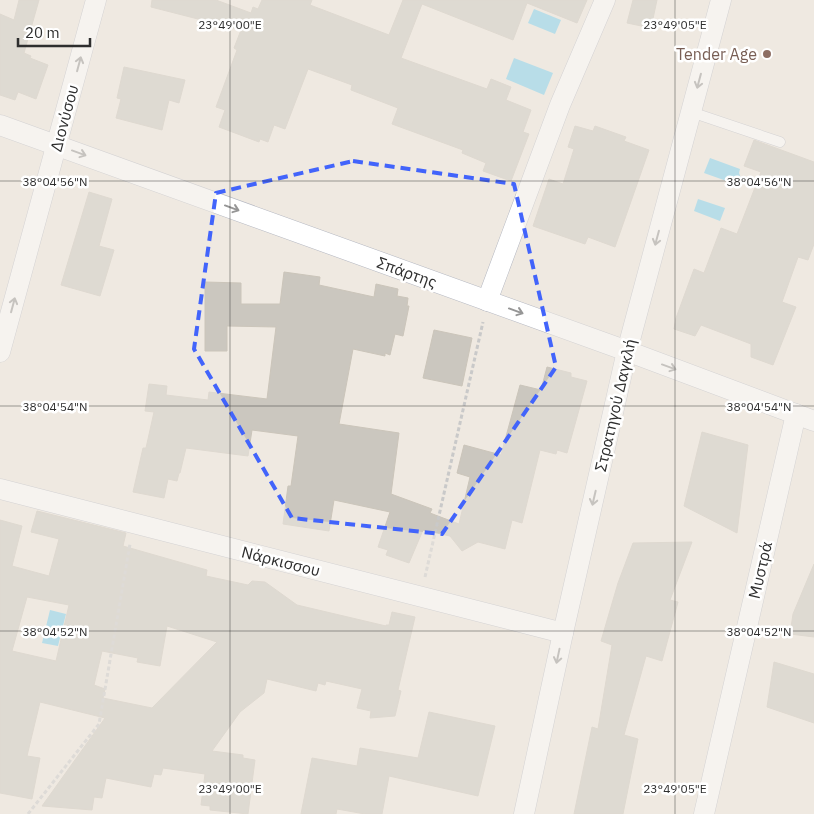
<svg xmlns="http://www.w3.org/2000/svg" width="814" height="814" viewBox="0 0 814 814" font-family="'IBM Plex Sans',sans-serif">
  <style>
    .water { fill: #75cff0 }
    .building { fill: #cbc7bf; stroke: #cbc5ba; fill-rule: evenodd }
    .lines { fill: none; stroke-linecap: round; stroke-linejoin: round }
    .service-casing { stroke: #b4b7c1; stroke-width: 11 }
    .minor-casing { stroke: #b4b7c1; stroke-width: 21 }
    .path { stroke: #c9c9c9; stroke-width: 3; stroke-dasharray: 4 2.5; stroke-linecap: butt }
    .service { stroke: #fff; stroke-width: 10 }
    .minor { stroke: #fff; stroke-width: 20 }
    .oneway { stroke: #969696 }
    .marked { fill: none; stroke: #4264fb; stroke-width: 4; stroke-dasharray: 10 6; stroke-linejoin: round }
    .ticks { fill: none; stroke: #2e2e2e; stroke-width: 1; stroke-opacity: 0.45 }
    .education-dot { fill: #8d6e63; stroke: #fff; stroke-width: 2 }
    .labels { text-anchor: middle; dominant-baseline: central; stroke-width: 5; stroke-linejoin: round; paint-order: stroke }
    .education-label { font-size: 16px; fill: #785e54; stroke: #fff; text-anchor: end }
    .street-label { font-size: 16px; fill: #2e2e2e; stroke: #fff }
    .ticks-label { font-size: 12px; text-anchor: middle; fill: #2e2e2e; stroke: #fff; stroke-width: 5; stroke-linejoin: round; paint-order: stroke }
  </style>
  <rect width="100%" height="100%" fill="#efe9e1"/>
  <g class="water">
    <path d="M534,9L561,20L555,34L528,23Z"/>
    <path d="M514,58L553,73L544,95L506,79Z"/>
    <path d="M710,158L740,169L739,173L741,178L737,180L735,184L704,173Z"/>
    <path d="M698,199L725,208L720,221L694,211Z"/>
    <path d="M50,610L66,614L58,646L42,643Z"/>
  </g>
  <g class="building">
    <path d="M19,0H39L24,53L31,56L30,58L48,65L36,99L18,92L15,100L0,95V14L14,20Z"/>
    <path d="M152,0H216L251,13L253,7L258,9L262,0H312L310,5L389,35L403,0H587L577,23L527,3L513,40L422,4L401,58L487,89L491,79L511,87L506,100L531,110L523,132L529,134L511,181L483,171L486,163L462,153L463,150L392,124L398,108L351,90L352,85L308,69L285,129L274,125L268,142L260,139L259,142L219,127L225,110L216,107L237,50L234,48L241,30L151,7Z"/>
    <path d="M633,0H657L651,28L627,23Z"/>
    <path d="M124,67L185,80L179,103L169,100L162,130L116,118L121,99L117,98Z"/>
    <path d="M575,126L593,131L595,126L626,137L624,141L649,150L615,247L588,237L585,244L533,226L549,179L563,184L574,149L568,147Z"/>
    <path d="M754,140L814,162V244L808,260L798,257L782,302L796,307L773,365L751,357V344L701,325L695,336L674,329L676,318L694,269L704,273L721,228L737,234L761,172L744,166Z"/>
    <path d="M89,192L112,199L99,246L114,250L100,296L61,285Z"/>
    <path d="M284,272L320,277L319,285L374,297L376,284L398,289L397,296L408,298L407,306H409L403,336L395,334L390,355L385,353V356L353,349L339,424L399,433L391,494L432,509L430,513L459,524L470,477L457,473L464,445L501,455L520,385L541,390L547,367L571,373V377L587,381L567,453L557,450L556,454L540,450L522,523L512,520L505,549L478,542L462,551L450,536L423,530L409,563L386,555L388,550L378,547L390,512L334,500L329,531L283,524L288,486H291L298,436L252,430L248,456L186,448L180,473H179L177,481L168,479L164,498L133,492L143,448H146L154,412L145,411L149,384L167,386L166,395L208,400L209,392L267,399L276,327L227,326V351H205V282L241,283V304H280Z"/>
    <path d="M434,330L472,338L462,386L423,378Z"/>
    <path d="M702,432L748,445L737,533L684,506Z"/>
    <path d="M37,511L126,533L123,546L207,570L206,576L248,585L252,581L265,582L297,605L386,626V625H389L392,612L415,617L398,690L401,691L395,716L370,718L371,711L357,708L362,689L326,681L325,685L318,683L316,691L267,679L264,693L240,712L212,751L243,755V758L255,760L248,814L210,810V806L201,805L205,774L163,768L161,775L154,774L151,787L106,778L102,798L94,797L92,810L42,806L105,718L40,702L27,756L40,758L32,799L0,793V520L22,526L12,566L49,576L59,539L31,532ZM27,597L69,605L56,661L12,651ZM167,626L217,642L152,708L103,698L105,689L94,685L102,651L138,658L137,662L160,666Z"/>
    <path d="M692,542L670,600L678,602L662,661L646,656L624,735L638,739L623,814H574L592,727L598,729L612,645L601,641L618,583L633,543Z"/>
    <path d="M814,564V637L790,634L793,614Z"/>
    <path d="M774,662L814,674V723L767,707Z"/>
    <path d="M429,712L495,726L478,796L389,776L382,814H365L337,809L336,814H301L312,758L357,766L360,748L418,758Z"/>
  </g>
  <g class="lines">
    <defs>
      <path id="service" d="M691,112L780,142"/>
      <g id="minor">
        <path d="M0,125L627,351L814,421"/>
        <path d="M487,301L560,105L605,0"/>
        <path d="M0,352L96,0"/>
        <path d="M0,489L563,633"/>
        <path d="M524,814L563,633L627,351L721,0"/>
        <path d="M704,814L796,414"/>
      </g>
    </defs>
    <use href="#service" class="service-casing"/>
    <use href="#minor" class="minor-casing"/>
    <g class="path">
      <path d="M425,577L483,322"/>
      <path d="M28,814L99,724L130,544"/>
    </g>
    <use href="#service" class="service"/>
    <use href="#minor" class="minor"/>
  </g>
  <defs><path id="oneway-shaft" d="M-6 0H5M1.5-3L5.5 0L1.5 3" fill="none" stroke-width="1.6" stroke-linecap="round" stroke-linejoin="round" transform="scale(1.25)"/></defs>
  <g class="oneway">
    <use href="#oneway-shaft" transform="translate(79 64) rotate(-75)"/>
    <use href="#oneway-shaft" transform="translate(699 81) rotate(105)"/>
    <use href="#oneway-shaft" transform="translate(79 153) rotate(20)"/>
    <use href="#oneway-shaft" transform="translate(232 208) rotate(20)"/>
    <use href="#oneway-shaft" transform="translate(657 238) rotate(105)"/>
    <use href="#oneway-shaft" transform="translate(13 305) rotate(-75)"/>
    <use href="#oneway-shaft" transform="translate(516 311) rotate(20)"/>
    <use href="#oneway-shaft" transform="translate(669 367) rotate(20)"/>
    <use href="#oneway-shaft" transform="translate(594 498) rotate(103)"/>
    <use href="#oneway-shaft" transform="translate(558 656) rotate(102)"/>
  </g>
  <path d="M0 0H814V814H0ZM353,161L514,184L556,367L442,534L292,518L194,349L216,193Z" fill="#efe9e1" fill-opacity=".55" fill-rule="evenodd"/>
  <path class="marked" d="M353,161L514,184L556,367L442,534L292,518L194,349L216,193Z"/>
  <path class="ticks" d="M230,0V814M675,0V814M0,181H814M0,406H814M0,631H814"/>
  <circle class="education-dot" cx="767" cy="54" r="5"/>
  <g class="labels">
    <g class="education-label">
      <text x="757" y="54">Tender Age</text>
    </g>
    <g class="street-label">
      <text transform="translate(64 118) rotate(-75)">Διονύσου</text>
      <text transform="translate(407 272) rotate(20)">Σπάρτης</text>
      <text transform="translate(615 405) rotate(-77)">Στρατηγού Δαγκλή</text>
      <text transform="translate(281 561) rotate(14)">Νάρκισσου</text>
      <text transform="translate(760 570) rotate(-77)">Μυστρά</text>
    </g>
  </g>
  <g class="ticks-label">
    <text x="230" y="29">23°49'00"E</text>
    <text x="675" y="29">23°49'05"E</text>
    <text x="55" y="186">38°04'56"N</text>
    <text x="759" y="186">38°04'56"N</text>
    <text x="55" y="411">38°04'54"N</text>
    <text x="759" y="411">38°04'54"N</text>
    <text x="55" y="636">38°04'52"N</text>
    <text x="759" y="636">38°04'52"N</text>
    <text x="230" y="793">23°49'00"E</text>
    <text x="675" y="793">23°49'05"E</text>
  </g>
  <path d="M18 38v8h72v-8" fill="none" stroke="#2e2e2e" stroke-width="2.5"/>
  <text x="25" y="38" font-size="15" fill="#2e2e2e" stroke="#ffffff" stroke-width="4" paint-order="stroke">20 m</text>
</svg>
